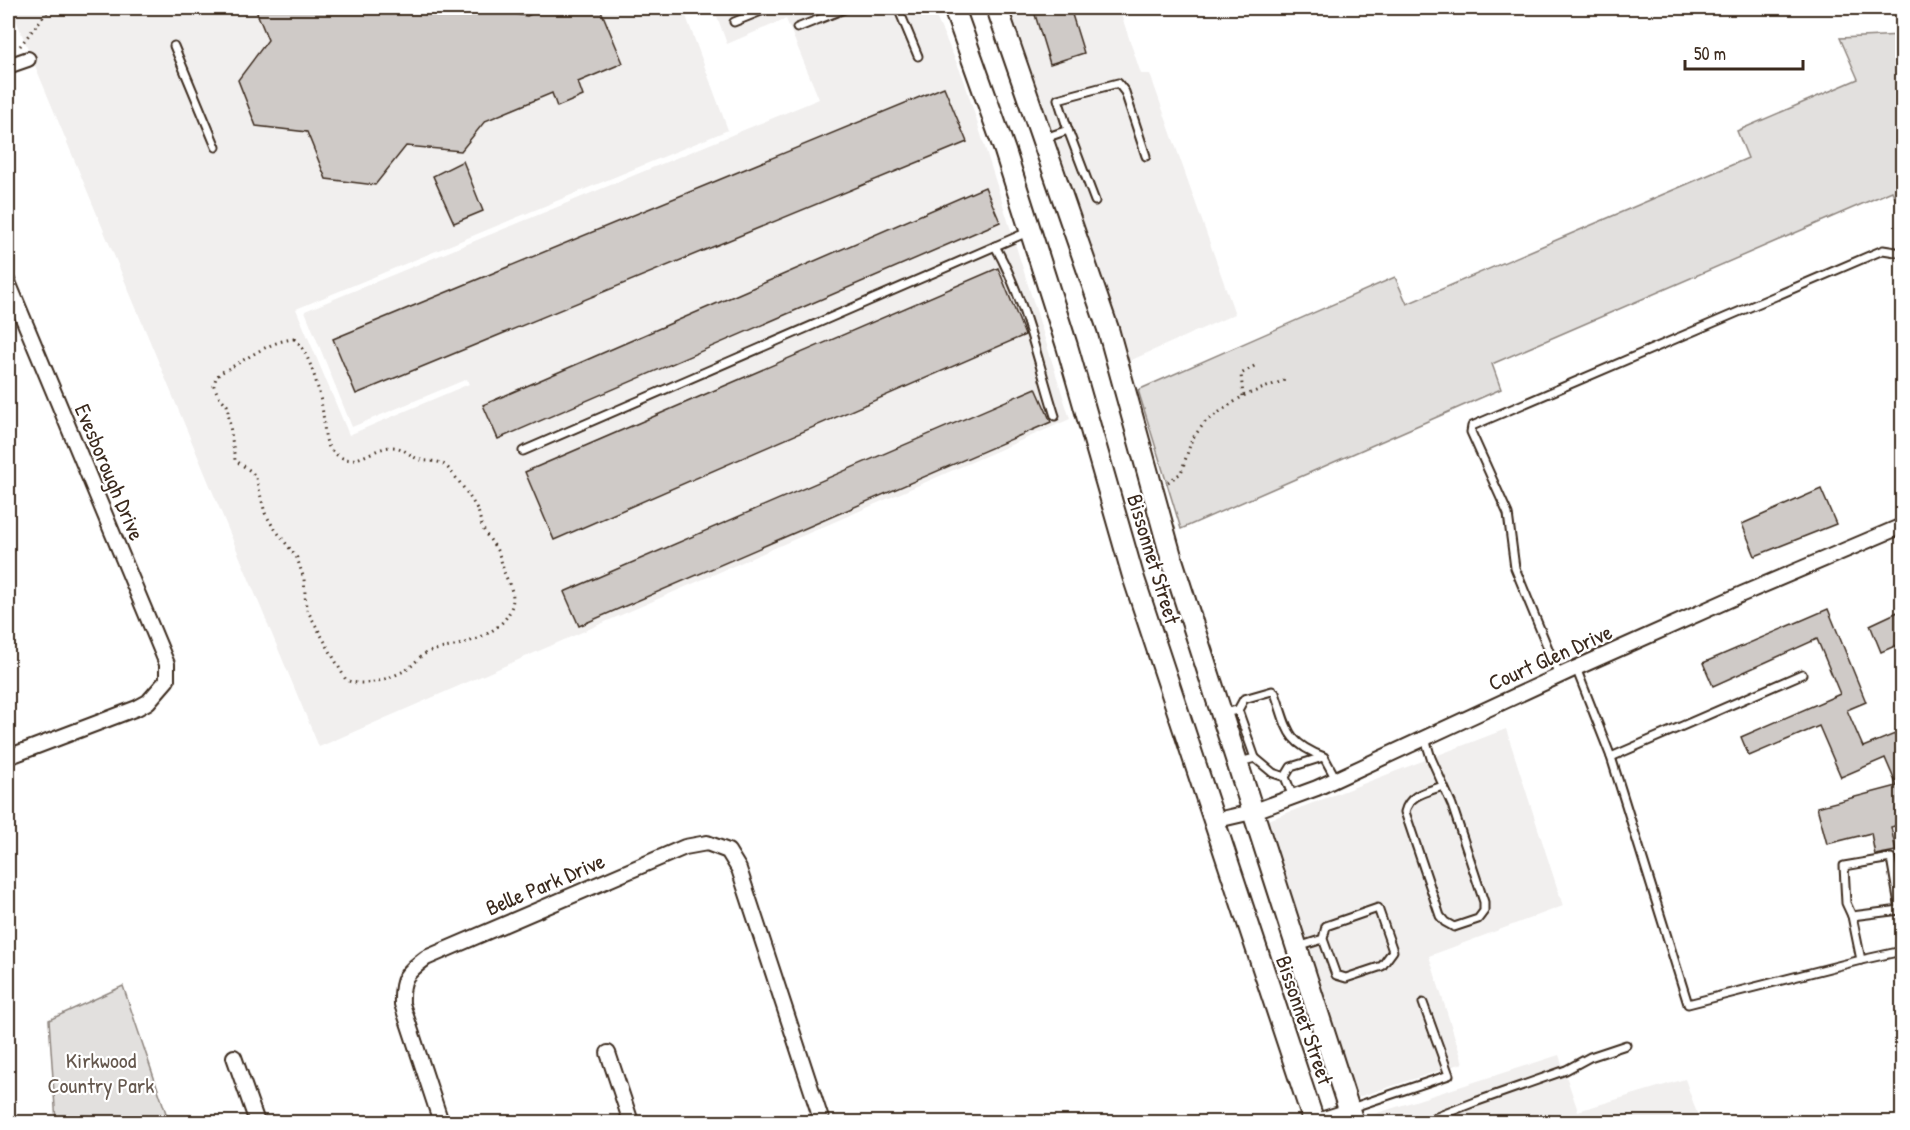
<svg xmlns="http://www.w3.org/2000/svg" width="1910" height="1130" viewBox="0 0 1910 1130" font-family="'Patrick Hand',sans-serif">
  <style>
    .built { fill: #f1efee }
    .green { fill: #e2e0de; stroke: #8e857e; stroke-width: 1.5 }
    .building { fill: #cfcac7; stroke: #3b2a1e; stroke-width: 1.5 }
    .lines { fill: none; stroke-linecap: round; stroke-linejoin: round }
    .lane-casing { stroke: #3b2a1e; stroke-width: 11 }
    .street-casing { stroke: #3b2a1e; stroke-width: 18 }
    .secondary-casing { stroke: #3b2a1e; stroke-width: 24 }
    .path { stroke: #3b2a1e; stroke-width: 3; stroke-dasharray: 1.5 4.5; stroke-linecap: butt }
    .lane { stroke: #fff; stroke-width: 7 }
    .street { stroke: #fff; stroke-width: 14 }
    .secondary { stroke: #fff; stroke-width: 20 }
    .labels { text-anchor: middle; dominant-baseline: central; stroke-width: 4.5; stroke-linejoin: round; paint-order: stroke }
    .street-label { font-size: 22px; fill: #3b2a1e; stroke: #fff }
    .park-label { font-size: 22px; fill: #65584e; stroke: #fff }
  </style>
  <rect width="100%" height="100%" fill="#fff"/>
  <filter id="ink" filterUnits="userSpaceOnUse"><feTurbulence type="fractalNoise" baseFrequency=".0167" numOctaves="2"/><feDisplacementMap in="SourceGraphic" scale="12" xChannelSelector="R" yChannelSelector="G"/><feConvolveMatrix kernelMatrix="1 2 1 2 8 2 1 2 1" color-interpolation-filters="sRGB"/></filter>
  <g filter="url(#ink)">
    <g class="built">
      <path d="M11,8H47L50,14L65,8H683L728,130L296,309L349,435L469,384L467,379L352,427L305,311L819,99L786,19L727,44L714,8H932L963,77L1070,419L319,747Z"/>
      <path d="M1008,8H1119L1141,74H1150L1235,314L1127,362Z"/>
      <path d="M1506,729L1563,906L1429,956L1463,1063L1358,1097L1266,821Z"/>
      <path d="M1559,1055L1578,1111L1685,1079L1700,1122H1363L1362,1118Z"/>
    </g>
    <g class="green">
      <path d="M1902,35V216L1892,191L1492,364L1501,389L1181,529L1138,390L1395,277L1407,304L1748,158L1737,131L1858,79L1840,38Z"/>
      <path d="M123,986L169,1122H56L49,1020Z"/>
    </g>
    <g class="building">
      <path d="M255,8H475L527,16L545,8H600L623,63L578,82L583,96L557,107L552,93L485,121L461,151L406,146L375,185L326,179L307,132L256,126L238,80L268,40Z"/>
      <path d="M1033,8H1070L1084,53L1050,64Z"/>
      <path d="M944,87L967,142L356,394L333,339Z"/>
      <path d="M463,161L483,211L454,223L433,176Z"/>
      <path d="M985,187L1000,222L498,439L483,405Z"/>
      <path d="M998,268L1025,335L554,540L525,472Z"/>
      <path d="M1036,388L1051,422L579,626L564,592Z"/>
      <path d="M1821,489L1836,524L1755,556L1742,524Z"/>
      <path d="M1828,609L1866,702L1847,710L1863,747L1902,731V824L1891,827L1896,851L1875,855L1871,833L1827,844L1817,807L1897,786L1885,758L1841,777L1819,726L1749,756L1741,737L1840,694L1817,639L1713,686L1703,663Z"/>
      <path d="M1902,610V643L1881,652L1870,625Z"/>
    </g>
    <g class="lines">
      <defs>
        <g id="lane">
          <path d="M898,8L918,56"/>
          <path d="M734,22L769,8"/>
          <path d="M797,28L847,8"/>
          <path d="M174,46L216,147"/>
          <path d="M1068,130L1095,201"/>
          <path d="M1045,138L1068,130L1058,99L1118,83L1125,92L1146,156"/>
          <path d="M995,246C1025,299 1037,359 1055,416"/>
          <path d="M523,451L1030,231"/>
          <path d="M1576,668L1611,757L1688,1004L1861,960L1902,951"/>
          <path d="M1559,675L1515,568L1508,514L1471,432L1472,426L1883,250L1902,253"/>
          <path d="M1238,710L1244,699L1272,691L1275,693C1288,729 1285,742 1324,757L1336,779"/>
          <path d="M1223,713L1238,710L1255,758"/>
          <path d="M1425,738L1431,758L1452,805L1484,902V911L1478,919L1454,927L1445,922L1440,916L1405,812C1409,794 1427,792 1443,786"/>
          <path d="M1611,757L1802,674"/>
          <path d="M1240,762L1255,758L1273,773L1285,777L1293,797"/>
          <path d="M1285,777L1291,767L1323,757"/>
          <path d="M1891,858L1900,910L1852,916L1846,903L1844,866Z"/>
          <path d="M1852,916L1861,960"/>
          <path d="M1298,947L1323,939L1326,926L1378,908L1393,951L1382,966L1346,978L1336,975L1323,939"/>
          <path d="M1351,1108L1449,1075L1423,1003"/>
          <path d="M1424,1122L1475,1102L1566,1070L1590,1057L1626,1045"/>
        </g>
        <g id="street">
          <path d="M8,66L28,59"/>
          <path d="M8,282L167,664V680L148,702L137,708L8,757"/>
          <path d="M1213,821L1252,812L1317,788L1576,668L1742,594L1902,526"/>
          <path d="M608,1053L631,1122"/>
          <path d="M234,1057L257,1122"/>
          <path d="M441,1122L402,1004C401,978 406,973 426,958L685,847L707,843L728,851L739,869L822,1122"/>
          <path d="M1314,1122L1349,1111"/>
        </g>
        <g id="secondary">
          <path d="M954,8L1005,151L1067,346L1133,576L1314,1122"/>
          <path d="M997,8L1108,329L1172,560L1353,1122"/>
        </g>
      </defs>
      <use href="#lane" class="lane-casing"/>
      <use href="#street" class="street-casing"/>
      <use href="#secondary" class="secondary-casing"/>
      <g class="path">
        <path d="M20,46L47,12L55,8"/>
        <path d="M294,339C309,349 321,395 323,414C325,426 323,443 333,452C355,471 369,448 392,447C404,447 410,457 421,460C428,462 436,460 443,464C450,467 474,502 478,511C480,516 480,522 483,528C486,536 491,540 495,547C500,554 502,564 504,572C507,580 513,590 513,598C512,630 470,643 445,648C438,649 429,651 423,655C417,659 413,666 406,670C388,679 365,688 346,680L306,608L304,579L297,558L272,525L265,513L256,478L252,472L235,460L227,405L218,395L214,386L216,377L222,372C245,361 268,341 294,339Z"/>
        <path d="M1243,396L1241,374L1256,365"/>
        <path d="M1168,482L1181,473L1192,439L1206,421L1243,396L1285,380"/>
      </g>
      <use href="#lane" class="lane"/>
      <use href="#street" class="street"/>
      <use href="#secondary" class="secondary"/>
    </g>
  </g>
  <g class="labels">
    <g class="street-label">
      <text transform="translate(110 472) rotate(67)">Evesborough Drive</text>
      <text transform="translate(1154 559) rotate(73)">Bissonnet Street</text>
      <text transform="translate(1550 657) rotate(-24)">Court Glen Drive</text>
      <text transform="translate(545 884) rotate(-23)">Belle Park Drive</text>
      <text transform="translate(1305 1020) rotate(71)">Bissonnet Street</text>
    </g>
    <g class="park-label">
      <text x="101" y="1060">Kirkwood<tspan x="101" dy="25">Country Park</tspan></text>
    </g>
  </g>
  <rect width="1910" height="1130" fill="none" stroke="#fff" stroke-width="30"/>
  <rect x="15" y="15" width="1880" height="1100" fill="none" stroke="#3b2a1e" stroke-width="2" filter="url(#ink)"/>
  <path d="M1685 60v9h118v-9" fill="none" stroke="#3b2a1e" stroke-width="3"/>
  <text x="1694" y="60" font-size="18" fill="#3b2a1e" stroke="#ffffff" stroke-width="4.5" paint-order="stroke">50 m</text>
</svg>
